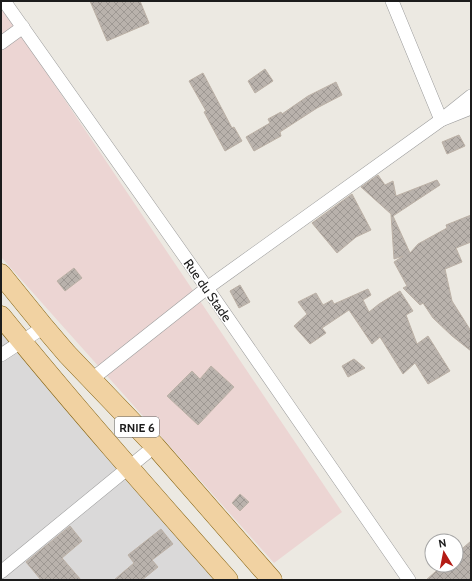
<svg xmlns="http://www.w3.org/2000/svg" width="472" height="581" viewBox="0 0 472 581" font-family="Cabin,sans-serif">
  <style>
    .residential { fill: #dad9d9 }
    .commercial { fill: #ecd5d3 }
    .building { fill: url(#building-cross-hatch); stroke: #bcb1a6 }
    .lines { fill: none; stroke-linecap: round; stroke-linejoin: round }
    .minor-casing { stroke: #9d9d9d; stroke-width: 14 }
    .primary-casing { stroke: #84620f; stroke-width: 21 }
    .minor { stroke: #fff; stroke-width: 13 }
    .primary { stroke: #f1d2a2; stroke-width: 20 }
    .labels { text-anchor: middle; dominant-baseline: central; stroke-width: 3; stroke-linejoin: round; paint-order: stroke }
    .shield { fill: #fff; stroke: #606060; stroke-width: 1 }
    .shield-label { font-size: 12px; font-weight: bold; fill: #1c1c1c }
    .street-label { font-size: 13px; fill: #1c1c1c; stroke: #fff }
  </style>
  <defs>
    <pattern id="building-cross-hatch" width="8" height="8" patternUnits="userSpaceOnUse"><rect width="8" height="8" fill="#b9b2ac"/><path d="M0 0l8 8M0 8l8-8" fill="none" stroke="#9e9893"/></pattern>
  </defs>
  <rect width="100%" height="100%" fill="#ece9e2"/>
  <path class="residential" d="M1,323L215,580H1Z"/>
  <path class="commercial" d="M1,5L342,512L274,563L1,257Z"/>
  <g class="building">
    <path d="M90,1H140L149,23L107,41Z"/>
    <path d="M265,69L273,81L255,93L248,81Z"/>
    <path d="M203,73L232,128L234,127L242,141L225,151L204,112L206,111L189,81Z"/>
    <path d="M336,82L342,95L317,108L280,132L281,136L254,151L246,137L270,123L268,119L281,112L282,114L308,96Z"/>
    <path d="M459,135L465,146L447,154L442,142Z"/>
    <path d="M378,175L385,185L393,181L396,196L437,180L440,185L393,216L410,253L418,244L447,228L446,225L471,215V242L456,248L462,262L445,269L452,301L471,331V351L452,336L433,318L423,303L420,305L403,288L407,286L394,262L403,256L394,259L391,214L361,187Z"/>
    <path d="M352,194L371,230L356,237L337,253L312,223Z"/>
    <path d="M74,268L82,278L65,291L57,281Z"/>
    <path d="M240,285L250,302L239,308L230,291Z"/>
    <path d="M368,289L371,295L363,300L369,312L379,304L400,291L413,311L406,315L417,344L428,336L450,371L428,384L415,363L403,374L380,337L372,344L349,310L322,328L326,333L310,344L294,326L307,314L298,302L316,293L323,305L332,300L334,304Z"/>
    <path d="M354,359L365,368L348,377L342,366Z"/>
    <path d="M211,366L234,387L198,425L167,396L192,371L200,379Z"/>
    <path d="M240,494L249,502L240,511L232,503Z"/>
    <path d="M70,526L82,541L62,558L81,580H41L26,562Z"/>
    <path d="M161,529L173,544L152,560L158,567L142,580H114L134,563L128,555Z"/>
    <path d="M471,541V580H426L443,565H456V554Z"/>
  </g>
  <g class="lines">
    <defs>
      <g id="minor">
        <path d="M4,1L207,288L409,580"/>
        <path d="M392,1L441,120L471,96"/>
        <path d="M1,43L23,27"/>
        <path d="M1,355L44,327"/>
        <path d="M92,379L207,288L441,120L471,108"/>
        <path d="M1,572L155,446"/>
      </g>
      <g id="primary">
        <path d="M1,274L44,327L67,354L155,446L272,580"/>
        <path d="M1,316C74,406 151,493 228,580"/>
      </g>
    </defs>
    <use href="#minor" class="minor-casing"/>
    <use href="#primary" class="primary-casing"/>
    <use href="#minor" class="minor"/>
    <use href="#primary" class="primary"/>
  </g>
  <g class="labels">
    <rect class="shield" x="115" y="417" width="44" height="20" rx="3"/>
    <g class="shield-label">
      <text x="137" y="427">RNIE 6</text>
    </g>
    <g class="street-label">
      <text transform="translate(208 290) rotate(55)">Rue du Stade</text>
    </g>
  </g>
  <rect width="472" height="581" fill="none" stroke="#1c1c1c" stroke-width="4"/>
  <g transform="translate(444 553) rotate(350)"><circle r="19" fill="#ffffff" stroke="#a4a4a4"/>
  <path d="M0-3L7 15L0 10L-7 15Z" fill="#b31b14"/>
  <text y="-6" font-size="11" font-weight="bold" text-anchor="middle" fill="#1c1c1c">N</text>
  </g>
</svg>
